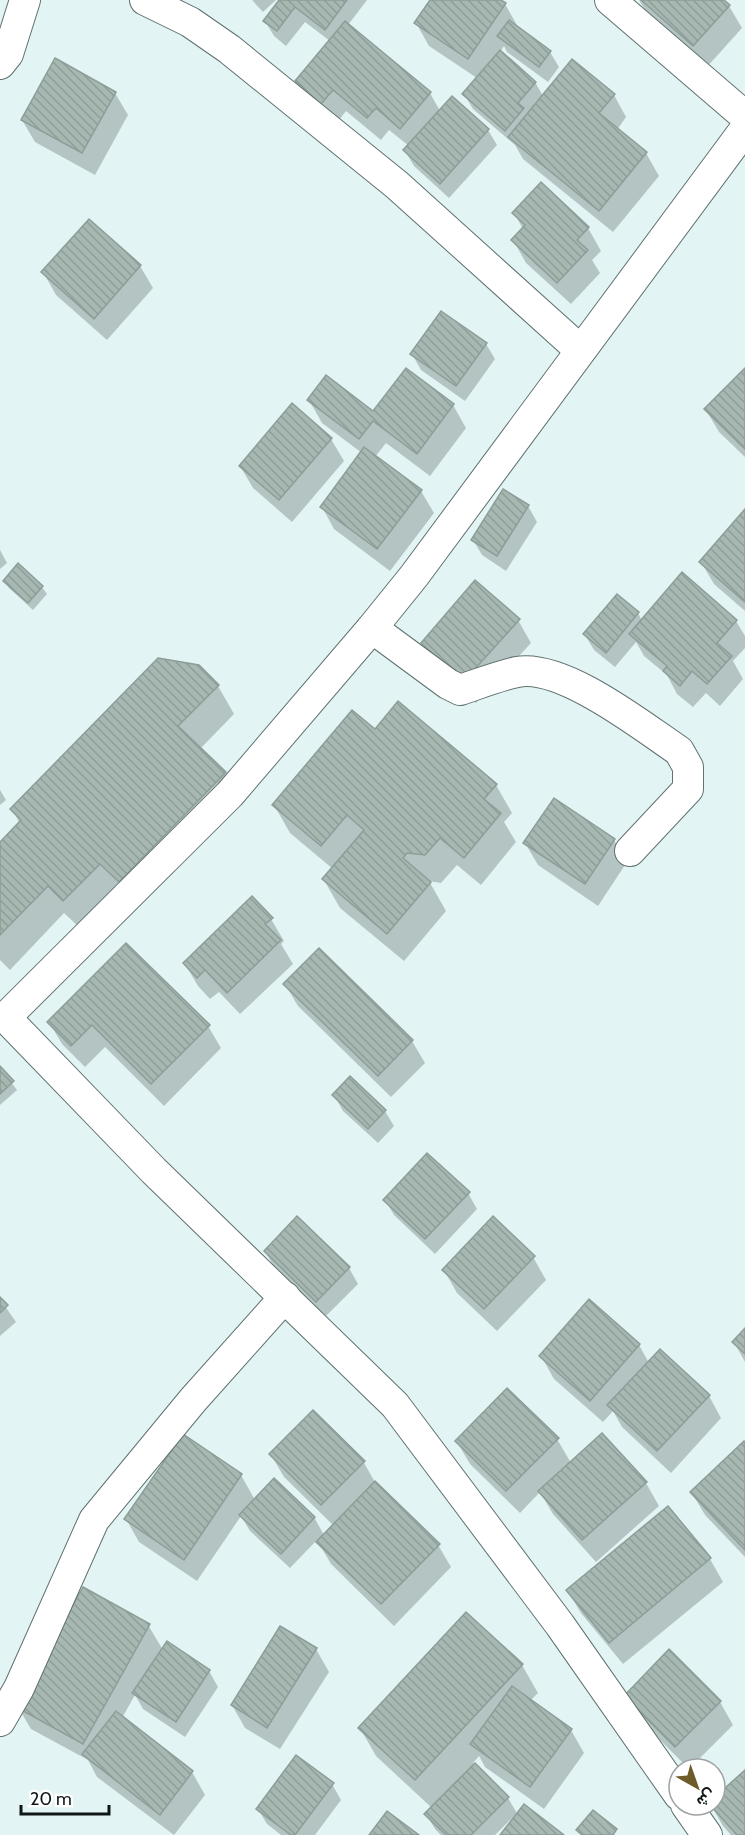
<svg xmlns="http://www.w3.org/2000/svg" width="745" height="1835" viewBox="0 0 745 1835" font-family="Cabin,Vazirmatn,sans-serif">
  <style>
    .shadow { fill: #0003 }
    .building { fill: url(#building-back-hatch); stroke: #8d9d97; stroke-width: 1.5 }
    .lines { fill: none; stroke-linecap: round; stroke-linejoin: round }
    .minor-casing { stroke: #607170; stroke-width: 32 }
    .minor { stroke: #fff; stroke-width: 30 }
  </style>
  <defs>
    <pattern id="building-back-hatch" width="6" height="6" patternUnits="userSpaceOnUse" patternTransform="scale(1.5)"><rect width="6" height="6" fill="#a7b8b2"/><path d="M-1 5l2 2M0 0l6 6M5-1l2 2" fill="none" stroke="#8f9d98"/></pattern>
  </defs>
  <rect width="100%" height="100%" fill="#e2f5f4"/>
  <g class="shadow">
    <path d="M252,0H276L263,12Z"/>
    <path d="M281,0H367L348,25L430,93L440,111L488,130L497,145L449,198L414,166L405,151L409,146L389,130L381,140L346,111L335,125L309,104L296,81L330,41L305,22L286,46L274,36L265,21Z"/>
    <path d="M432,0H498L505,4L518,27L550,52L559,67L548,82L507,52L504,46L500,52L535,82L543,96L614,95L626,117L617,130L646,153L659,176L613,232L523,159L515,145L473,109L464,94L477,78L429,46L416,23Z"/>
    <path d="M639,0H722L729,6L742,28L706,68L648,15Z"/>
    <path d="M115,93L128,115L95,175L35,142L22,120Z"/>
    <path d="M541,184L588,228L601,251L592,260L600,273L571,304L526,263L513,240L523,229L514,213Z"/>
    <path d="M89,221L140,266L153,288L107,340L56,295L43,272Z"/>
    <path d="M486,344L495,359L465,401L421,370L412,354Z"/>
    <path d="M745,370V457L719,432L706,410Z"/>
    <path d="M309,400L374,413L453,405L466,428L430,476L386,443L375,457L421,491L434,513L390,571L334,529L322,507L362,453L322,423Z"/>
    <path d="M331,439L344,461L292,522L253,488L240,466Z"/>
    <path d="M528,506L537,522L506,571L482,555L473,540Z"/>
    <path d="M745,511V611L714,584L701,562Z"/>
    <path d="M0,550L7,563L0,569Z"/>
    <path d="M5,581L42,587L47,594L33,610L9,588Z"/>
    <path d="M638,613L642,621H736L745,636V648L733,661L743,679L720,706L706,693L693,707L677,694L667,675L644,656L636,642L615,667L594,650L585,635Z"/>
    <path d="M518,620L531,643L476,703L436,665L423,643Z"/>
    <path d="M218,686L234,714L200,749L225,773L241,801L136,909L117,891L80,928L64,913L10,970L0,960V844L20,824L12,809Z"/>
    <path d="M375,731L496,785L512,813L504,822L516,842L481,885L457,865L441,883L429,881L446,911L404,961L340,908L324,880L333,869L290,833L274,805Z"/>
    <path d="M0,790L6,800L0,805Z"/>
    <path d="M614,840L627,862L598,906L538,865L525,843Z"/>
    <path d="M271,919L284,941L281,944L293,964L240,1014L219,992L210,999L198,986L185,964Z"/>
    <path d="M285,984L412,1041L425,1063L391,1097L298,1006Z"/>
    <path d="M49,1022L208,1026L221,1048L164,1106L105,1047L85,1067L62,1044Z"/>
    <path d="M0,1068L17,1090L0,1105Z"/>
    <path d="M350,1078L385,1111L394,1126L378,1143L343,1111L334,1095Z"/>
    <path d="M468,1193L477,1209L435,1254L394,1215L385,1200Z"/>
    <path d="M265,1251L349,1268L358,1284L326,1316L274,1267Z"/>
    <path d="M533,1257L546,1280L497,1331L457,1293L444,1270Z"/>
    <path d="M0,1299L16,1322L0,1336Z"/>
    <path d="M745,1330V1362L734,1342Z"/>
    <path d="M639,1345L649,1363L709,1396L721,1418L671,1473L622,1427L613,1411L603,1422L554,1379L541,1356Z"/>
    <path d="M602,1435L646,1483L659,1506L596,1562L553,1514L540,1492L520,1513L470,1464L457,1442L557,1439L571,1463Z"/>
    <path d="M745,1444V1557L705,1515L692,1493Z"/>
    <path d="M271,1455L363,1461L376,1484L438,1545L451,1567L394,1626L331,1564L317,1540L290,1568L250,1531L241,1516L197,1581L139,1542L126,1519L241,1475L255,1500L314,1517L324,1535L334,1526L284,1477Z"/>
    <path d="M668,1508L710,1559L723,1582L623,1664L581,1613L568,1591Z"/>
    <path d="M148,1625L163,1650L167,1643L209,1671L218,1687L185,1737L143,1709L135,1695L122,1718L192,1772L205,1795L174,1835L97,1777L88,1760L31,1729L18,1707Z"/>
    <path d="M316,1649L329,1672L280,1749L245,1728L232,1705Z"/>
    <path d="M669,1651L720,1702L733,1725L689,1769L638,1718L625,1696Z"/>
    <path d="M522,1665L538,1693L530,1701L571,1730L584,1753L544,1809L485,1767L479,1756L473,1763L508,1798L518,1815L562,1835H502L517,1816L515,1815L495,1835H441L435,1829L426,1814L432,1808L376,1756L360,1728Z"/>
    <path d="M745,1772V1835H731L723,1826L711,1805H715V1799Z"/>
    <path d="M332,1784L341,1800L315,1835H281L267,1824L258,1809Z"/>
  </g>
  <g class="building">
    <path d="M279,0H347L325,30L295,7L277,31L263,21Z"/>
    <path d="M430,0H501L506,3L468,59L414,23Z"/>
    <path d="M641,0H724L730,5L693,46Z"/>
    <path d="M509,20L551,51L539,67L497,36Z"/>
    <path d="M345,21L431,92L400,129L376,108L367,118L333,90L321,104L295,81Z"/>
    <path d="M500,50L536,82L518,103L524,108L505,131L462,94Z"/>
    <path d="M55,58L116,92L82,153L21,120Z"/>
    <path d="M572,59L615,94L599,113L647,152L599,211L508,137Z"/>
    <path d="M452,96L489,129L440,184L403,150Z"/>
    <path d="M541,182L589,227L577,240L588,250L557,283L511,240L525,225L512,213Z"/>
    <path d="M89,219L141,265L94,319L41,272Z"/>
    <path d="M441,311L487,343L456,386L410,354Z"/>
    <path d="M406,368L454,404L417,454L373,421L359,439L307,400L326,375L373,411Z"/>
    <path d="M745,368V449L704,409Z"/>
    <path d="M292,403L332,438L279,500L239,466Z"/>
    <path d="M364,447L422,490L377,549L320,507Z"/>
    <path d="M503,489L529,505L497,556L471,540Z"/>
    <path d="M745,509V602L699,562Z"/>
    <path d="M18,563L43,586L28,603L3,581Z"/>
    <path d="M682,572L737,620L717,643L732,656L707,684L692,671L680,686L663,671L667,666L629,634Z"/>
    <path d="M475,580L520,619L463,682L421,643Z"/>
    <path d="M617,594L639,612L606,653L583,634Z"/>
    <path d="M158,658L199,665L219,685L178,726L226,772L119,882L100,864L63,901L48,886L0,935V842L21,820L10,809Z"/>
    <path d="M398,701L497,784L484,799L501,813L464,858L440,838L425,855L407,853L403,858L431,882L387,934L322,879L364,830L347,815L321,846L272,805L352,710L375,729Z"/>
    <path d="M554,798L615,839L585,884L523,843Z"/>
    <path d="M252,896L273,918L265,924L281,940L227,993L205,970L197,978L183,963Z"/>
    <path d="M126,943L210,1025L151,1084L92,1025L71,1046L47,1022Z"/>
    <path d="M319,948L413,1040L378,1076L283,984Z"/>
    <path d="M0,1066L14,1081L0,1094Z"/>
    <path d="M350,1076L386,1110L368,1129L332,1095Z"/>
    <path d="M427,1153L470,1192L425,1239L383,1200Z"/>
    <path d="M297,1216L350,1267L316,1302L264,1251Z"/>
    <path d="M493,1216L535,1256L484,1309L442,1270Z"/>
    <path d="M0,1297L8,1305L0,1313Z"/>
    <path d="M589,1299L640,1344L590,1401L539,1356Z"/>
    <path d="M745,1328V1354L732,1342Z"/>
    <path d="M660,1349L710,1395L657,1451L607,1405Z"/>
    <path d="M507,1388L559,1438L506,1491L455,1441Z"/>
    <path d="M313,1410L365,1461L321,1505L269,1454Z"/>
    <path d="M602,1433L647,1482L582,1540L538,1491Z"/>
    <path d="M183,1434L242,1474L184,1560L124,1519Z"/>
    <path d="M744,1441L745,1442V1550L690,1492Z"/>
    <path d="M274,1478L315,1517L281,1554L239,1515Z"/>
    <path d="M375,1481L440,1544L381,1604L316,1542Z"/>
    <path d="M668,1506L711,1558L609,1643L566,1590Z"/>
    <path d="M83,1587L150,1624L83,1744L16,1707Z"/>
    <path d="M466,1612L523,1664L415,1780L358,1728Z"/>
    <path d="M280,1626L317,1648L267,1728L231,1705Z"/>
    <path d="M167,1641L210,1670L176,1722L132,1693Z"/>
    <path d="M669,1649L721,1701L675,1747L624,1696Z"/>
    <path d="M512,1686L572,1729L530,1787L470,1744Z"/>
    <path d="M116,1711L193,1771L160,1815L82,1754Z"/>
    <path d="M296,1755L334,1783L295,1835H291L256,1809Z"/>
    <path d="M475,1763L509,1797L471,1835H446L424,1814Z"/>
    <path d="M745,1770V1835H737L710,1805H715V1797Z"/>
    <path d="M524,1804L564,1835H500Z"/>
    <path d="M593,1810L617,1829L613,1835H582L576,1830Z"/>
    <path d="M387,1811L419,1835H369Z"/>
  </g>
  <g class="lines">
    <defs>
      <g id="minor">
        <path d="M145,0L190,22L229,49L397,185L580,350"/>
        <path d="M610,0L745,116"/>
        <path d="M0,64L8,54L25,0"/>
        <path d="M372,628L448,684L460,690C478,684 498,676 517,672C562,663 642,726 679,751L688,767V789L630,851"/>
        <path d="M5,1018L230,794L372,628L414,576L745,129"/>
        <path d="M9,1021L154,1171L395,1405L560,1625L679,1795"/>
        <path d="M0,1721L19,1688L94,1520L193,1400L285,1297"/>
        <path d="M686,1805L707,1835"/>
      </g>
    </defs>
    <use href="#minor" class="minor-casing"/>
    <use href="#minor" class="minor"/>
  </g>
  <g transform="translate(697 1787) rotate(140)"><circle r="28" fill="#ffffff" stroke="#9fa2a2" stroke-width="1.5"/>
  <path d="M0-4.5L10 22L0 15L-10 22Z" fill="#6d5b29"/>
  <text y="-9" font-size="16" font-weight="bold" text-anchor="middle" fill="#101717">ش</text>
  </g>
  <path d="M21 1805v9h88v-9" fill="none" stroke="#101717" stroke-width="3"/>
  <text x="30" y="1805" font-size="18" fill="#101717" stroke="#ffffff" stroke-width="4.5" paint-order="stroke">20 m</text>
</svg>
